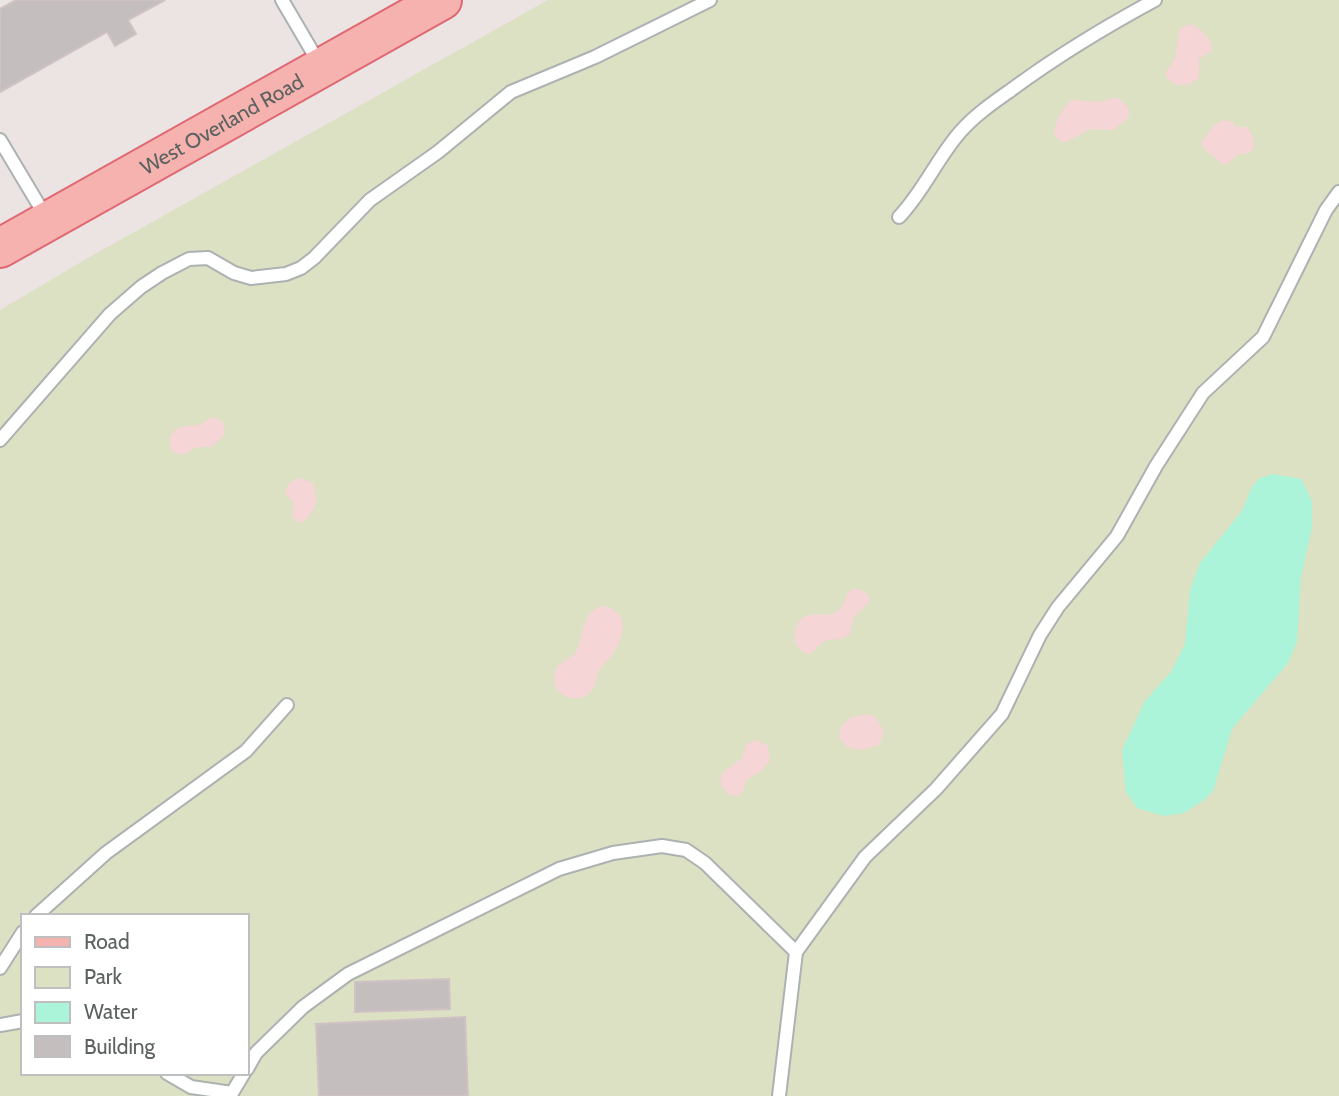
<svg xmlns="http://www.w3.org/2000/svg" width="1339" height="1096" viewBox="0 0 1339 1096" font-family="Cabin,sans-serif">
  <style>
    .green { fill: #dbe1c2; fill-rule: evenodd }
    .sand { fill: #f5d5d6 }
    .water { fill: #abf4d9 }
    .building { fill: #c4bebe; stroke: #d0c2c4; stroke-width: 2 }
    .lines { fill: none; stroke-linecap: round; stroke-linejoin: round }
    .service-casing { stroke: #acb2b1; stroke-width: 16 }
    .primary-casing { stroke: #e06872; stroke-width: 42 }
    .service { stroke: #fff; stroke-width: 12 }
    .primary { stroke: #f5b2af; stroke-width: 38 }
    .labels { text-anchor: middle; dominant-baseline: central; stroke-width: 5; stroke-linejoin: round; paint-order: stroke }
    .street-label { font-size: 21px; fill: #5b6260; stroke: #fff }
  </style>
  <rect width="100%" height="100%" fill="#ece3e3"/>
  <path class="green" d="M548,0H1339V1096H0V310L88,258ZM23,916H247V1073H23Z"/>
  <g class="sand">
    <path d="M1190,24C1201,27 1213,41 1212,51L1199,59V78C1188,87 1172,89 1165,75C1168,67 1171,65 1175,59C1177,55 1177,37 1180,28Z"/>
    <path d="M1113,98H1118L1128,107L1130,112L1128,118L1114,130L1091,129L1064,143L1054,136C1054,125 1062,107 1072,100L1100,102Z"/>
    <path d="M1223,120L1233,122L1236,127H1247C1252,132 1259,148 1249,153C1246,154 1241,153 1238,155C1233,158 1230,163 1224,165L1203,148L1201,143L1214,125Z"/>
    <path d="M212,417L222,421L224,425L225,432L222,438L211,447H197L183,455L171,451L169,440C174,425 183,427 197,425C202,424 207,419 212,417Z"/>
    <path d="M298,478L312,482C320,498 316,513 301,523L292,517L293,502L285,493L288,484Z"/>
    <path d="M854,588L865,592L869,597V603L854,617L850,634C834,646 829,631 812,653C806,653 802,653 798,647C795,643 794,637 795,631C800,605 824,620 836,612C843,608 845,601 847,593Z"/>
    <path d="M606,606C630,615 625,635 613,654C609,660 602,665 599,671C594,680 597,688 588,694C575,703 556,697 554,682C553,676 556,671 557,666L575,654C585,636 580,608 606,606Z"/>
    <path d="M870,714L877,719L884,732L879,745L860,750L847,747L839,737L840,728L851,717Z"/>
    <path d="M757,740L768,746L770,761L759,773L747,779L743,791L739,796L729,795L720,784L722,773L742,758L746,744Z"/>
  </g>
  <path class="water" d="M1273,474L1301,479L1312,501V528L1301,576L1297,641L1288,663L1232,729L1213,791L1204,800L1184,813L1164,816L1137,808L1126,792L1122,750L1145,701L1171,672L1185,644L1190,591L1200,563L1242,511L1252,487L1260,478Z"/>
  <g class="building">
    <path d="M16,0H165L128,20L136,34L115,46L107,32L0,92V9Z"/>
    <path d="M449,979L450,1009L355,1012V982Z"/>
    <path d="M465,1017L468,1096H319L316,1024Z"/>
  </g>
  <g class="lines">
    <defs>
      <g id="service">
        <path d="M282,0L319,63"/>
        <path d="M0,140L46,217"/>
        <path d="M899,217C924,191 937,158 961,131C975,115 994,102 1011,90C1057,56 1105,27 1155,0"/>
        <path d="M0,440L110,314L141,287L162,273L189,259L208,258L234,273L251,278L286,274L301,268L314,258L370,200L438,152L511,92L595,57L710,0"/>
        <path d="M36,916L106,853L246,751L287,705"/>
        <path d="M796,952L865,857L936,789L1002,714L1040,635L1058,607L1117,536L1156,466L1203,393L1263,337L1326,210L1339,192"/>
        <path d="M0,968L23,932"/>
        <path d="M0,1025L23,1021"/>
        <path d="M247,1069L256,1053L303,1007L348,974L559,869L613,853L662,846L686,850L705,863L796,952L779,1096"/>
        <path d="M167,1073L191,1087L232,1093L244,1073"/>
      </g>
      <g id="primary">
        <path id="s1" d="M0,248L442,0"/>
      </g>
    </defs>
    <use href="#service" class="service-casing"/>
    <use href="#primary" class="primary-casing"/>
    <use href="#service" class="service"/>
    <use href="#primary" class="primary"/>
  </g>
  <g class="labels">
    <g class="street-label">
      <text stroke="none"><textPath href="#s1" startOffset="254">West Overland Road</textPath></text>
    </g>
  </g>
  <rect x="21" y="914" width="228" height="161" fill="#ffffff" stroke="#bdc0bf" stroke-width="2"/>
  <rect x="35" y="937" width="35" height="10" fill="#f5b2af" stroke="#bdc0bf" stroke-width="2"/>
  <text x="84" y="949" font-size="21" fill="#5b6260">Road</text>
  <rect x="35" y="967" width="35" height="21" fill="#dbe1c2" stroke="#bdc0bf" stroke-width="2"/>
  <text x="84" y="984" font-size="21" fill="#5b6260">Park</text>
  <rect x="35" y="1002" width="35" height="21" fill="#abf4d9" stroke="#bdc0bf" stroke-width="2"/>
  <text x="84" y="1019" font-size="21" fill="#5b6260">Water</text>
  <rect x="35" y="1036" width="35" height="21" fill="#c4bebe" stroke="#bdc0bf" stroke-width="2"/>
  <text x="84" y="1054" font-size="21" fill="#5b6260">Building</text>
</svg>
